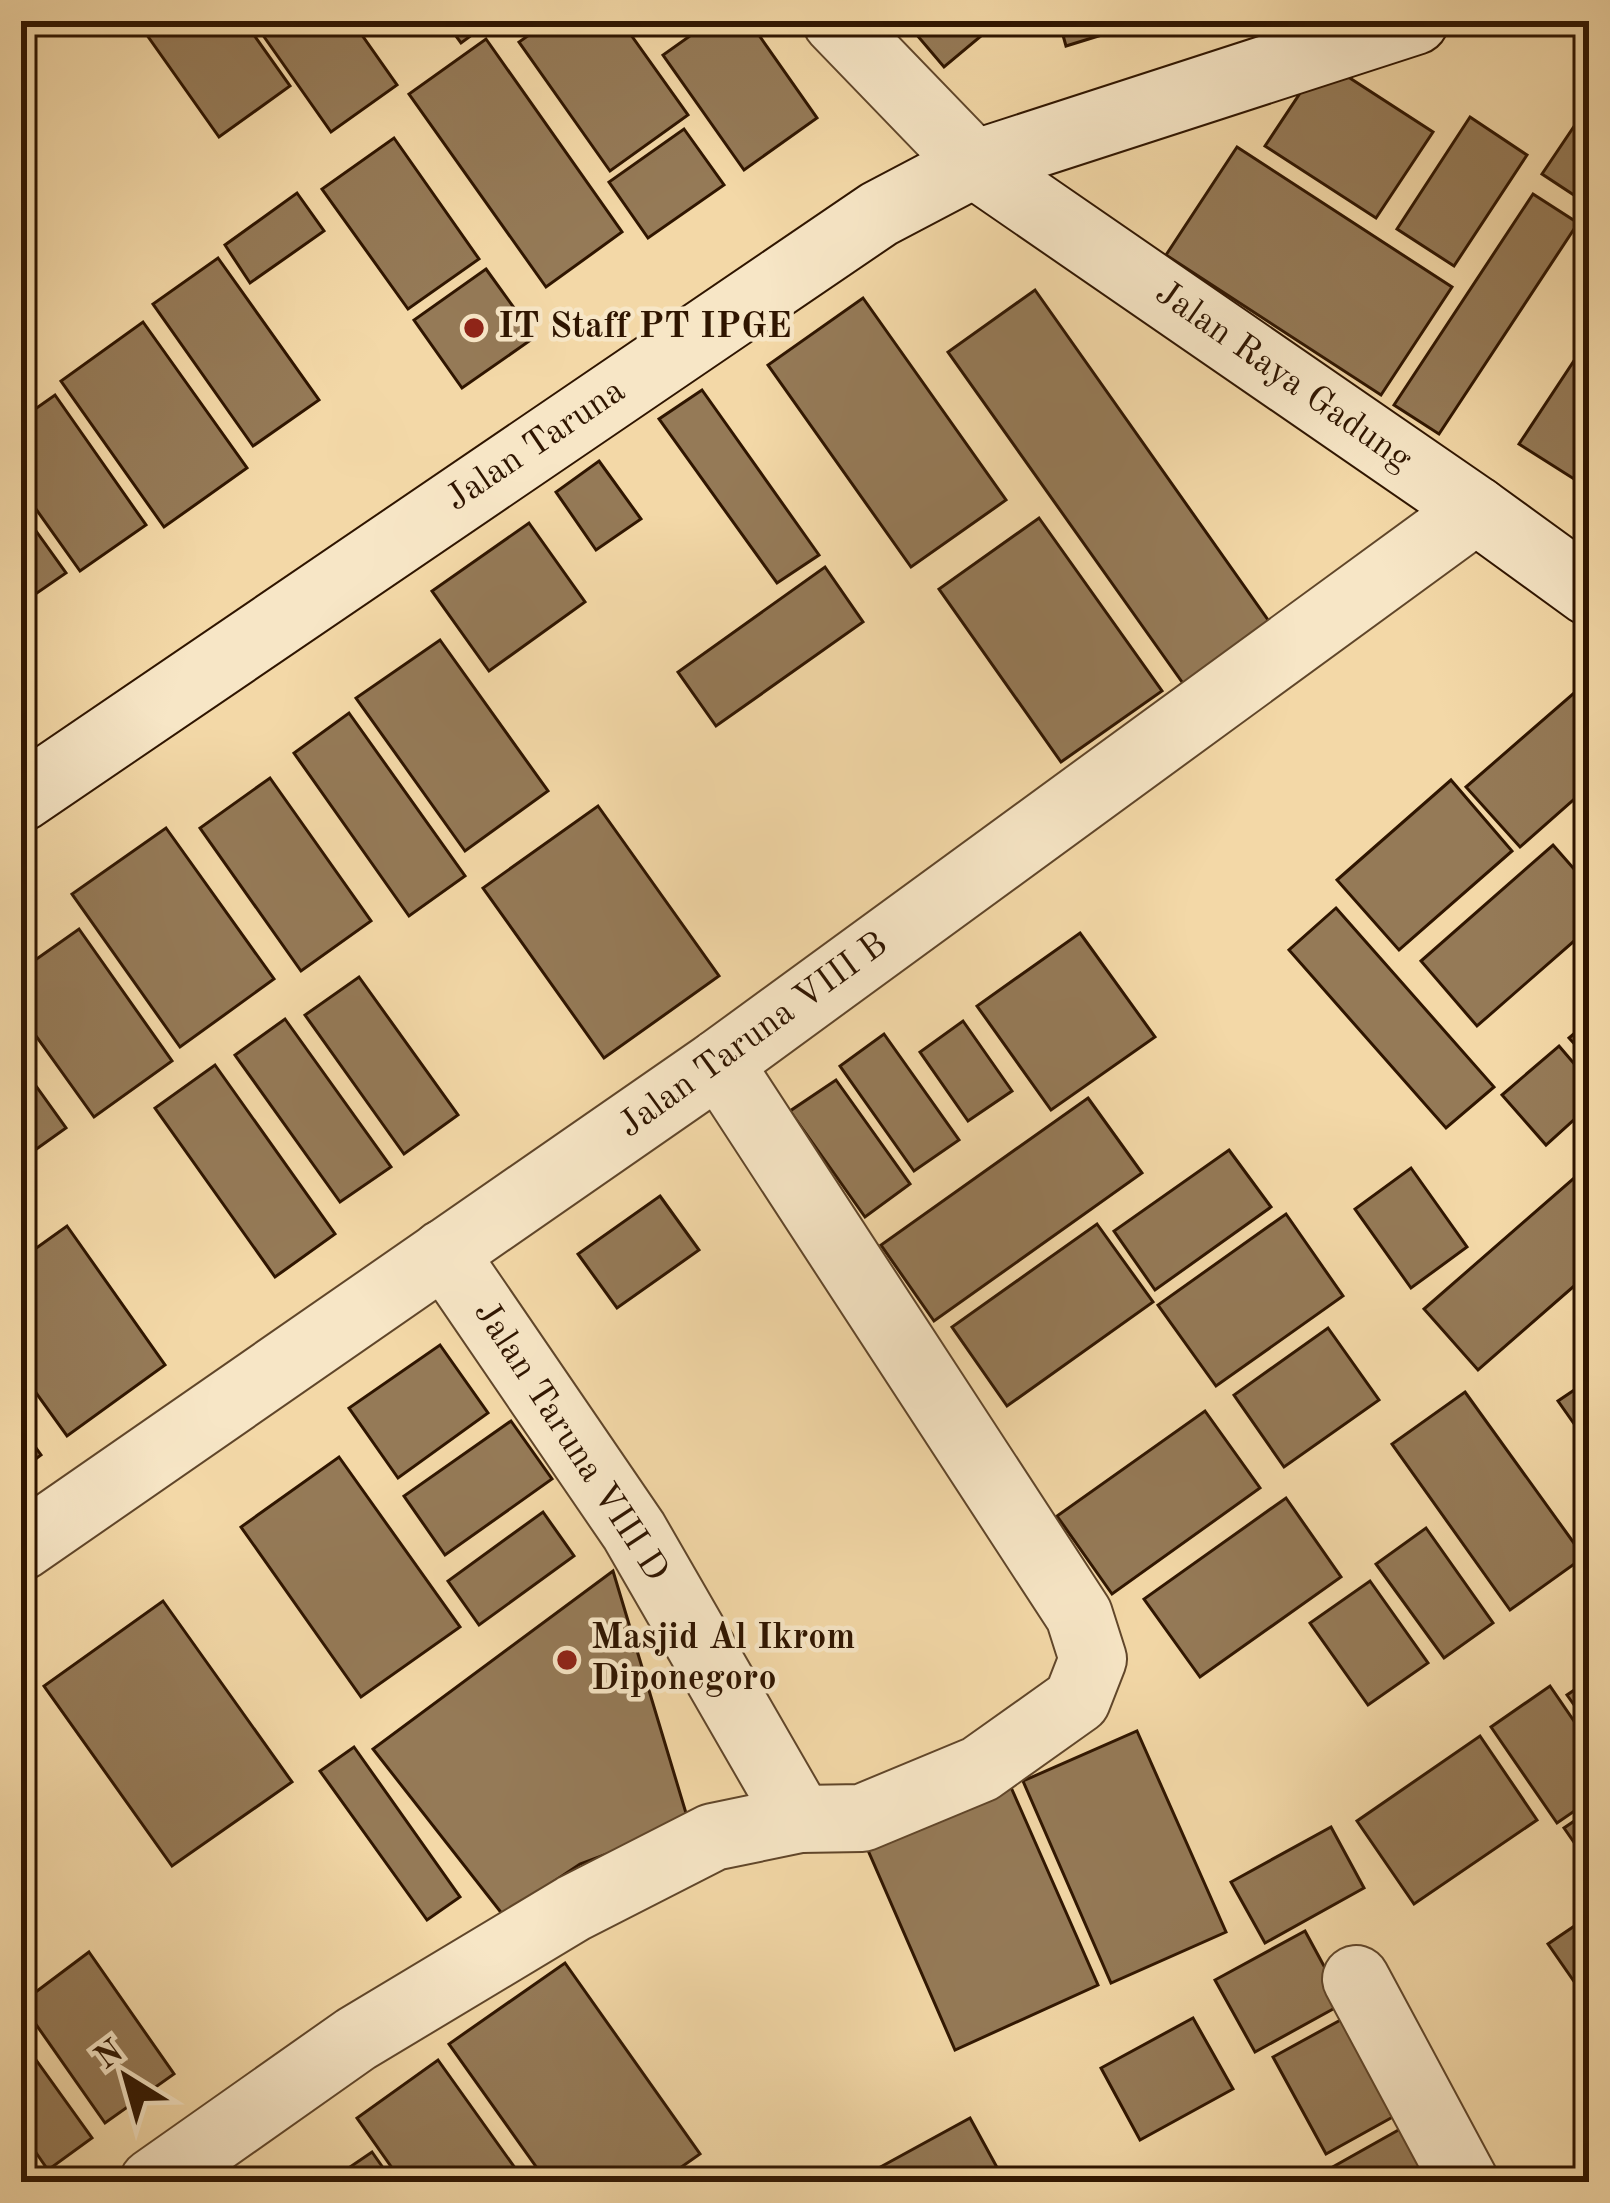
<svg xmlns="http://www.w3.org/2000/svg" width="1610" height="2203" viewBox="0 0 1610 2203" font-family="'Old Standard TT',serif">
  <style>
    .building { fill: #957a57; stroke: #2f1500; stroke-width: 3 }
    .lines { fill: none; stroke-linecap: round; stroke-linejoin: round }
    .street-casing { stroke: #60462a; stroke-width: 70 }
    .secondary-casing { stroke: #2f1500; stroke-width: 70 }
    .street { stroke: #f7e6c6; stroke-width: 66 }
    .secondary { stroke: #f7e6c6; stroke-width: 66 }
    .poi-dot { fill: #8f2418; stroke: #f7e6c6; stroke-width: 4.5 }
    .labels { text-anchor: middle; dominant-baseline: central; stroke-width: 9; stroke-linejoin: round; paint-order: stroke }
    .poi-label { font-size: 36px; font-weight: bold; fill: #2f1500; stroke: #f7e6c6; text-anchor: start }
    .street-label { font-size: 36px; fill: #2f1500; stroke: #f7e6c6 }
  </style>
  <rect width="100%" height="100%" fill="#f3d8a7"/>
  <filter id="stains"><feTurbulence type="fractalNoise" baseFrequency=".00167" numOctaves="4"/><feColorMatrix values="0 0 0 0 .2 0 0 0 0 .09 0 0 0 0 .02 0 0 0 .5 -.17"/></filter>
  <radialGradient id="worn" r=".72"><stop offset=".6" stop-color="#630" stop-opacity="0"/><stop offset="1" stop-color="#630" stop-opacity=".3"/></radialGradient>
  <g class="building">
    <path d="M137,21H244L290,86L219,137Z"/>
    <path d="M253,21H352L397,85L331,132Z"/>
    <path d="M445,21H491L461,43Z"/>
    <path d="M549,21H621L688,115L610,171L519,42Z"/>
    <path d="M637,21H664L646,34Z"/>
    <path d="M711,21H749L817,118L744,170L663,55Z"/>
    <path d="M905,21H999L944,67Z"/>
    <path d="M1059,21H1147L1066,46Z"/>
    <path d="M486,39L622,232L546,287L409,94Z"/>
    <path d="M1322,60L1433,132L1376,218L1265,146Z"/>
    <path d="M1581,116L1589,121V205L1542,174Z"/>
    <path d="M1470,117L1527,155L1454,266L1397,229Z"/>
    <path d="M684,129L724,185L648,238L609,182Z"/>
    <path d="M394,138L479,259L408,309L322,189Z"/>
    <path d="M1237,147L1452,287L1381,395L1166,255Z"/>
    <path d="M297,193L324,231L250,283L225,245Z"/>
    <path d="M1533,194L1578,223L1439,434L1394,405Z"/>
    <path d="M218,258L319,400L253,446L153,304Z"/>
    <path d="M486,269L535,337L462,388L414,320Z"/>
    <path d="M1035,290L1273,627L1187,689L948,352Z"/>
    <path d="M863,298L1006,500L911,567L768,365Z"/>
    <path d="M143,322L247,468L164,527L61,381Z"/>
    <path d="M1589,338V473L1582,484L1519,444Z"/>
    <path d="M702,390L819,555L777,583L659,419Z"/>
    <path d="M55,395L146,525L80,571L21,488V419Z"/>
    <path d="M599,461L641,519L596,550L556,492Z"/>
    <path d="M21,510L66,573L21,604Z"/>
    <path d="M1039,518L1162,691L1061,762L939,589Z"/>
    <path d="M529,523L585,602L489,671L432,591Z"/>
    <path d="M825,567L863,622L716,726L678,672Z"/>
    <path d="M440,640L548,791L465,851L356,698Z"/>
    <path d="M1589,680V786L1520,847L1466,787Z"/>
    <path d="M349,713L465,876L409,916L294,753Z"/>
    <path d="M270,778L371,921L301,971L200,828Z"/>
    <path d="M1451,780L1512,851L1399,950L1337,880Z"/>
    <path d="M598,806L719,976L604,1058L483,888Z"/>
    <path d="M166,828L274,979L180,1047L72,894Z"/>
    <path d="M1553,845L1589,886V928L1477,1026L1421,961Z"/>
    <path d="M1336,908L1494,1087L1446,1128L1289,950Z"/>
    <path d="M79,929L172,1061L94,1117L21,1015V970Z"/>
    <path d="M1080,933L1155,1037L1051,1110L977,1006Z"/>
    <path d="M359,977L458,1115L404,1154L305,1015Z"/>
    <path d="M285,1019L391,1167L340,1202L235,1055Z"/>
    <path d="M963,1021L1012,1091L968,1121L920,1052Z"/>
    <path d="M1589,1021V1060L1569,1038Z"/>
    <path d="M884,1034L959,1140L914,1171L840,1066Z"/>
    <path d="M1559,1046L1589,1081V1106L1546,1145L1502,1095Z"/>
    <path d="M21,1065L66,1128L21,1160Z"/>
    <path d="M215,1065L335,1234L275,1277L155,1108Z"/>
    <path d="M836,1080L910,1184L865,1217L790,1111Z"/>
    <path d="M1088,1098L1142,1173L934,1321L881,1245Z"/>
    <path d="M1229,1150L1271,1207L1155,1290L1114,1231Z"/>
    <path d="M1589,1165V1273L1478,1370L1424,1309Z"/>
    <path d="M1411,1168L1467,1247L1411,1288L1355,1209Z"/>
    <path d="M660,1196L699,1250L617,1308L578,1254Z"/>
    <path d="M1286,1214L1343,1296L1216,1386L1158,1305Z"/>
    <path d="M1097,1224L1153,1302L1007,1406L952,1327Z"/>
    <path d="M67,1226L165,1365L67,1436L21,1372V1259Z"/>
    <path d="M1328,1328L1379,1400L1284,1467L1234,1395Z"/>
    <path d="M440,1345L488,1413L398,1478L349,1408Z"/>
    <path d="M1589,1380V1445L1558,1401Z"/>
    <path d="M1465,1392L1584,1557L1510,1610L1392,1444Z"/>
    <path d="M1205,1411L1260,1488L1112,1594L1057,1516Z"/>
    <path d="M511,1421L552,1479L445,1555L404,1496Z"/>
    <path d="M21,1427L41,1455L21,1470Z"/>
    <path d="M339,1457L460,1627L361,1697L241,1527Z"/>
    <path d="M1286,1498L1341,1577L1200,1677L1144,1599Z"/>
    <path d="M543,1512L574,1556L479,1625L448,1581Z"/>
    <path d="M1426,1528L1493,1623L1444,1658L1376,1564Z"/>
    <path d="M613,1571L689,1823L580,1864L503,1915L373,1749Z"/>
    <path d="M1370,1581L1428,1663L1368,1705L1310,1623Z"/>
    <path d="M163,1601L292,1782L172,1866L44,1686Z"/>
    <path d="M1589,1680V1726L1567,1695Z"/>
    <path d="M1550,1686L1589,1743V1801L1557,1823L1491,1727Z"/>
    <path d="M1137,1731L1226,1932L1111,1983L1023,1781Z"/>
    <path d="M1480,1736L1537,1820L1414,1904L1357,1821Z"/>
    <path d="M354,1747L460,1897L427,1920L320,1771Z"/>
    <path d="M1010,1785L1098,1985L955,2050L867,1848Z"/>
    <path d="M1589,1811V1864L1564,1828Z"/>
    <path d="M1331,1827L1364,1888L1265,1943L1231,1882Z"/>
    <path d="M1589,1916V2003L1548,1944Z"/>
    <path d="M1305,1931L1344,2003L1255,2052L1215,1980Z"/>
    <path d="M89,1952L174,2074L105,2123L21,2003Z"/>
    <path d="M565,1963L700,2154L660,2182H547L449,2044Z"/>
    <path d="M1357,2011L1409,2108L1326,2154L1273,2057Z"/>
    <path d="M1193,2018L1233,2089L1140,2140L1101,2068Z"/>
    <path d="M21,2039L92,2138L48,2170L21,2131Z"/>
    <path d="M438,2060L525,2182H402L357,2118Z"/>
    <path d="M970,2118L1005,2182H853Z"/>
    <path d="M1418,2119L1444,2164L1411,2182H1306Z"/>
    <path d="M372,2152L393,2182H328Z"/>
  </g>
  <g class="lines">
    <defs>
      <g id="street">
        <path d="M836,21L974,164"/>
        <path d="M444,1253L634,1531L800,1819"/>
        <path d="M21,1547L719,1063L1476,510"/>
        <path d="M1356,1979L1465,2182"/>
        <path d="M153,2182L356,2039L574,1908L713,1837L800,1819L862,1818L980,1769L1077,1700L1093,1659L1079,1615L719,1063"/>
      </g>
      <g id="secondary">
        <path d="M974,164L1476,510L1589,592"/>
        <path d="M21,798L879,214L974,164L1415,21"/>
      </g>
    </defs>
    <use href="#street" class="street-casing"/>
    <use href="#secondary" class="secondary-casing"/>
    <use href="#street" class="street"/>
    <use href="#secondary" class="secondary"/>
  </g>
  <g class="poi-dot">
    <circle cx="474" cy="328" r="12"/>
    <circle cx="567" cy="1660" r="12"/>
  </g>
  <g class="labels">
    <g class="poi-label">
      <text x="498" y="328">IT Staff PT IPGE</text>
      <text x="591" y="1639">Masjid Al Ikrom<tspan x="591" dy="41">Diponegoro</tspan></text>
    </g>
    <g class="street-label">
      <text transform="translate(1283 377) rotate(35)">Jalan Raya Gadung</text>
      <text transform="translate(536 446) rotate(-34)">Jalan Taruna</text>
      <text transform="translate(754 1036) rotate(-36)">Jalan Taruna VIII B</text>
      <text transform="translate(570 1442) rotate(57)">Jalan Taruna VIII D</text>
    </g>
  </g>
  <rect width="1610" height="2203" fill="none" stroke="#f3d8a7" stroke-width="72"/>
  <rect x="24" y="24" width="1562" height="2155" fill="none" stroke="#2f1500" stroke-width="6"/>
  <rect x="36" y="36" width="1538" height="2131" fill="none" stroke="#2f1500" stroke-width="3"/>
  <g transform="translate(126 2077) rotate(323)" stroke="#f7e6c6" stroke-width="9" paint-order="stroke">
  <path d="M0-9L21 45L0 30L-21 45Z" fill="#2f1500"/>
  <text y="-18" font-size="33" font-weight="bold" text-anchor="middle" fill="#2f1500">N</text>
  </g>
  <rect width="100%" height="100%" filter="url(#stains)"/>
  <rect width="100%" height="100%" fill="url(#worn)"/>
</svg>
